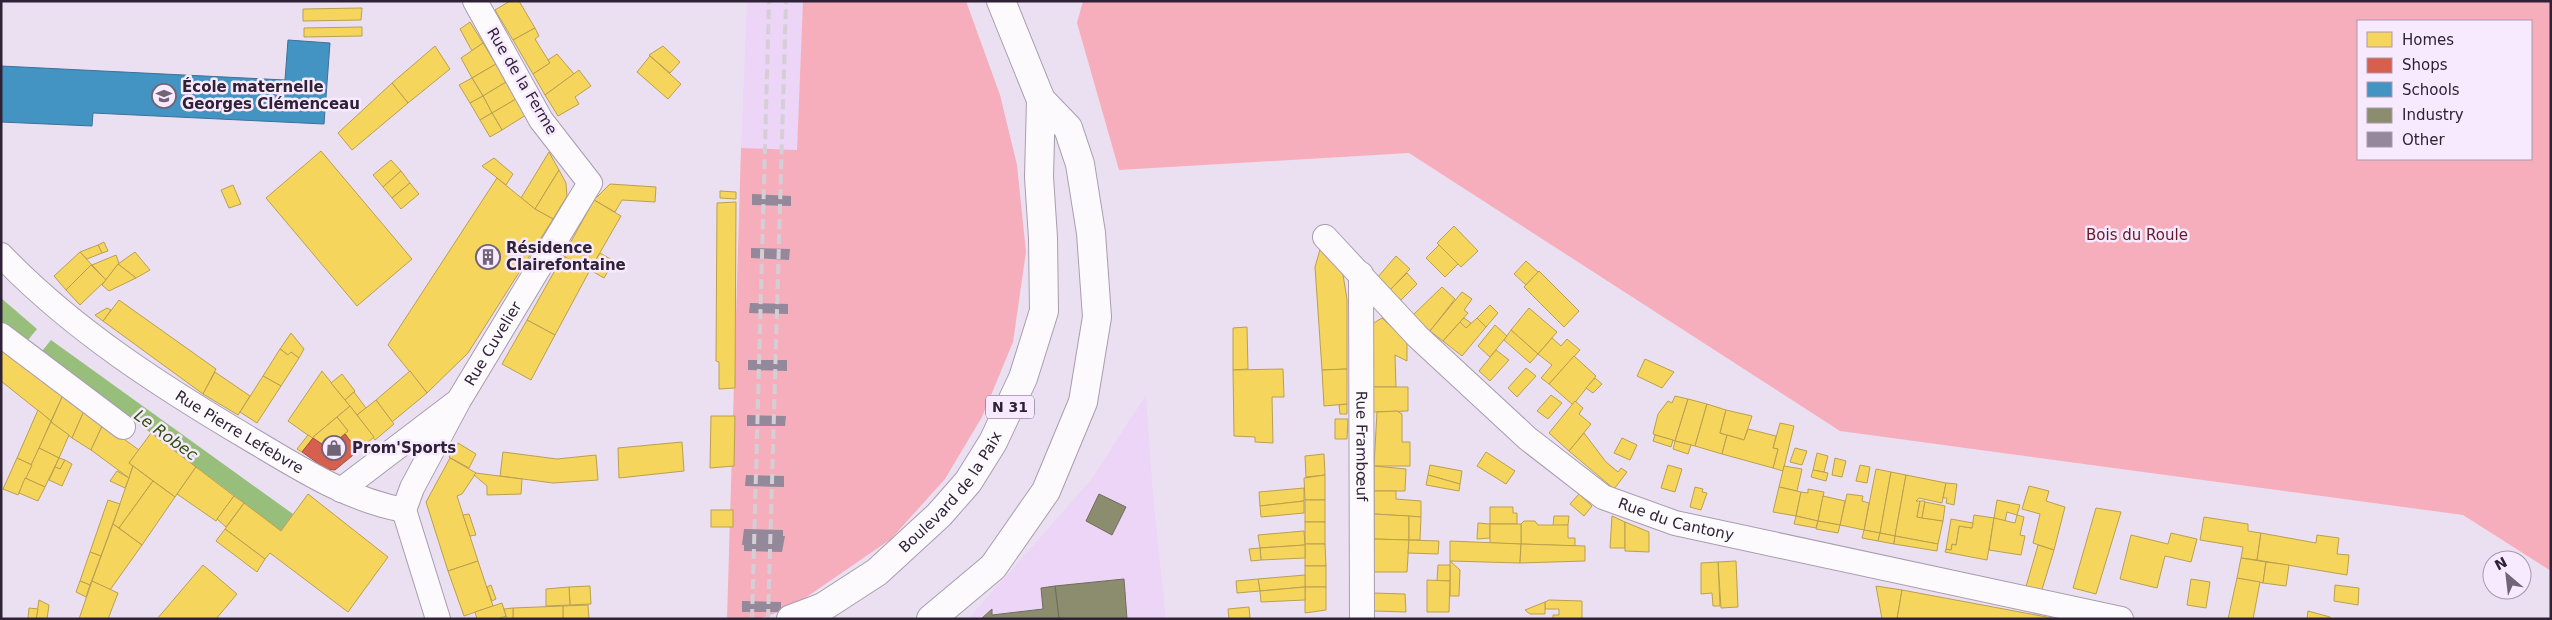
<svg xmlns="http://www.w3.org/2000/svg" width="2552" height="620" viewBox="0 0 2552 620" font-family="'DejaVu Sans',sans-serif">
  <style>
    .built { fill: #ecd5f7 }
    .green { fill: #f6aebd; fill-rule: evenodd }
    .water { fill: #97bf7b }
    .homes { fill: #f6d55c; stroke: #ba9f51 }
    .shops { fill: #d6604d; stroke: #a44d46 }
    .schools { fill: #4393c3; stroke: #3d7199 }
    .industry { fill: #8c8c6e; stroke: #706c5d }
    .building { fill: #94899a }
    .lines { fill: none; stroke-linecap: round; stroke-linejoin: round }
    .minor-casing { stroke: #a89dae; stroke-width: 26 }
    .primary-casing { stroke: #a89dae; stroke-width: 30 }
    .minor { stroke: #fcfafd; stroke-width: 24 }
    .primary { stroke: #fcfafd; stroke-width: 28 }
    .rail { stroke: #d3cfd5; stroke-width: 4; stroke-dasharray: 10 5; stroke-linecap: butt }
    .labels { text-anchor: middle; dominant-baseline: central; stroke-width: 5; stroke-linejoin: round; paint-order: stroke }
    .shield { fill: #f7e9fe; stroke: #6b5e72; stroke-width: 1 }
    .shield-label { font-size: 14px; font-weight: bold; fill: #2f2236 }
    .street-label { font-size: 15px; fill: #2f2236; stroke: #f7e9fe }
    .poi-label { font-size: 15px; font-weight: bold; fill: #2f2236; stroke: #f7e9fe; text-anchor: start }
    .park-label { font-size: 15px; fill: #651826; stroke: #f7e9fe }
    .water-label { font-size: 16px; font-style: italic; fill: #2c5309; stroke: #f7e9fe }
  </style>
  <rect width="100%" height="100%" fill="#ebe0f1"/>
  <g class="built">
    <path d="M747,1H803L797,150L741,148Z"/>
    <path d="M1146,395L1153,496L1166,619H968L1090,481Z"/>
  </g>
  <g class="green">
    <path d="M803,1H966L1000,95L1017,165L1026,252L1013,342L982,417L945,479L891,539L792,607L759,619H727L741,148L797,150Z"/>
    <path d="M1083,1H2551V571L2463,515L1840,431L1409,153L1119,170L1077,23ZM2358,21H2531V159H2358Z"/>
  </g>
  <g class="water">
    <path d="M1,298L37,329L24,345L1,325Z"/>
    <path d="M51,340L293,514L281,531L151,433L38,356Z"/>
  </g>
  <g class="homes">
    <path d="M510,1H519L535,28L513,40L495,10Z"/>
    <path d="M362,8L361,20L303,21V9Z"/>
    <path d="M470,22L483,43L472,51L460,29Z"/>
    <path d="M362,27V36L304,37V28Z"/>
    <path d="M535,28L539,36L535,39L550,63L533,74L513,40Z"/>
    <path d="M483,43L496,64L472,78L461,58Z"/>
    <path d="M435,46L450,69L408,103L392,83Z"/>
    <path d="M663,46L680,62L670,73L649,55Z"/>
    <path d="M557,54L574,74L545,95L533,74L550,63L548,60Z"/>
    <path d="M650,56L681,84L668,99L637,72Z"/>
    <path d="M496,64L506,82L483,96L472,78Z"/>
    <path d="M579,70L591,86L575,97L579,104L558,116L545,95Z"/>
    <path d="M472,78L483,96L470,103L459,85Z"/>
    <path d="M506,82L516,99L492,113L483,96Z"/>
    <path d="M392,83L408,103L352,150L338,133Z"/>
    <path d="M483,96L492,113L480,120L470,103Z"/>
    <path d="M516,99L526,115L502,130L492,113Z"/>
    <path d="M492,113L502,130L490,137L480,120Z"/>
    <path d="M321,151L412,259L357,306L266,198Z"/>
    <path d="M549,152L559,170L535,209L521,198Z"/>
    <path d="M494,158L513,174L506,185L482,166Z"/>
    <path d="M391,160L401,171L383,187L373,175Z"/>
    <path d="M559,170L566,183L567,196L553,219L535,209Z"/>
    <path d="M401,171L410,183L392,198L383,187Z"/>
    <path d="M497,178L535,209L553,219L468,353L427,393L388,345Z"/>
    <path d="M410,183L419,194L401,209L392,198Z"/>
    <path d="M610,184L656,187L655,202L622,200L615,212L594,200Z"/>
    <path d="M233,185L241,204L229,208L221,190Z"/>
    <path d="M720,191L736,192V199L720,198Z"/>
    <path d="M594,200L621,216L590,270L563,256Z"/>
    <path d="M736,202L735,388L719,389V362L716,361L717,203Z"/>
    <path d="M1454,226L1478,251L1461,267L1437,243Z"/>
    <path d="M104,242L108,251L102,253L98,245Z"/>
    <path d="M98,245L102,253L87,259L80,252Z"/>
    <path d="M1439,245L1458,264L1445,277L1426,258Z"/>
    <path d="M1321,246L1342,269L1347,299V369L1322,370L1315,267Z"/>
    <path d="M80,252L92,265L66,290L54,276Z"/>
    <path d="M135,252L150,270L136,278L118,264Z"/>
    <path d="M600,253L614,261L604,278L590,270Z"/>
    <path d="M116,255L119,263L106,280L92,265Z"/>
    <path d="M563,256L590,270L555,335L527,320Z"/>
    <path d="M1396,256L1410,269L1390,290L1377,278Z"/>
    <path d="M1526,261L1538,272L1526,285L1514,274Z"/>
    <path d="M118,264L136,278L109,291L102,285Z"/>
    <path d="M91,265L106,280L80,305L66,290Z"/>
    <path d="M1539,271L1579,311L1564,327L1524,287Z"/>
    <path d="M1407,273L1417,284L1400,301L1390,290Z"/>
    <path d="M1442,287L1455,299L1430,331L1413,315Z"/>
    <path d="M1462,292L1472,299L1464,310L1468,313L1443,341L1430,331Z"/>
    <path d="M119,300L216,369L203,394L103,321Z"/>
    <path d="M1490,305L1498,313L1486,327L1477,318Z"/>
    <path d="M107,308L111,310L103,321L95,315Z"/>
    <path d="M1529,308L1557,332L1538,354L1511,330Z"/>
    <path d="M1382,318L1407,341V361L1395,355L1396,387H1373L1372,324Z"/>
    <path d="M1464,318L1471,323L1466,328L1460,322Z"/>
    <path d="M1477,318L1486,327L1462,356L1443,341L1460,322L1466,328Z"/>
    <path d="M527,320L555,335L531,380L502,364Z"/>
    <path d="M1495,325L1507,336L1490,357L1478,346Z"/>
    <path d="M1247,327L1248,369L1233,370V328Z"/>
    <path d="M1511,330L1538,354L1530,363L1504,340Z"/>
    <path d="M291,333L304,349L299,358L291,352L288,355L280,349Z"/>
    <path d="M1552,338L1561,346L1567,339L1580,350L1549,384L1541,378L1552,365L1538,354Z"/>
    <path d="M1,345L63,395L51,421L1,381Z"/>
    <path d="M280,349L288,355L291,352L299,358L281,386L263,376Z"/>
    <path d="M1496,350L1509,360L1490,381L1479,371Z"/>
    <path d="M1574,356L1596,376L1573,405L1549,384Z"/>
    <path d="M1645,359L1674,372L1662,388L1637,376Z"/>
    <path d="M1526,368L1536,376L1517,397L1508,388Z"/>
    <path d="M1283,369L1284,397H1272L1273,443L1255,442V437L1234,436L1233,370Z"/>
    <path d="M1347,369V404L1324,406L1322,370Z"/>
    <path d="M322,371L350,406L312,438L288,421Z"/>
    <path d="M410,371L427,393L392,422L376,400Z"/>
    <path d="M215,372L250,396L238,415L203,394Z"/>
    <path d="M342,374L355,391L345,400L331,383Z"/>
    <path d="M263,376L281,386L257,423L240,412Z"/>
    <path d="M1595,378L1602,384L1593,393L1586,388Z"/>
    <path d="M1372,387H1408V411L1372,412Z"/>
    <path d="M354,392L366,408L357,415L345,400Z"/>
    <path d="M63,395L84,411L72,438L51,422Z"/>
    <path d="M1551,395L1562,403L1548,419L1537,411Z"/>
    <path d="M1675,396L1688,399L1675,441L1653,434L1658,414L1668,401L1672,403Z"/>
    <path d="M1688,399L1707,404L1695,446L1675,441Z"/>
    <path d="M376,400L394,424L375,440L357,415Z"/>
    <path d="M1575,401L1583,408L1579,414L1591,424L1569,451L1549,433Z"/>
    <path d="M1347,404V414H1340L1339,405Z"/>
    <path d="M1707,404L1726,410L1720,433L1727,435L1722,454L1695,446Z"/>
    <path d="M350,406L374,437L358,451L345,434L348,431L337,417Z"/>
    <path d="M38,410L51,421L32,465L17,458Z"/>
    <path d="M1726,410L1752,416L1744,440L1720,433Z"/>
    <path d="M84,411L103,424L91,450L72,438Z"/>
    <path d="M1397,411L1402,414V442H1410V466H1374L1377,412Z"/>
    <path d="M711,416H735L734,466L710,468Z"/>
    <path d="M337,417L348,431L328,448L312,438Z"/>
    <path d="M1335,419H1348L1347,439H1335Z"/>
    <path d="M51,422L69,435L59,458L39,448Z"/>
    <path d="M1780,423L1794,426L1783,471L1773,468L1778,449L1773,448Z"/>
    <path d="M103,424L139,450L129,463L133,466L129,478L91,450Z"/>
    <path d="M1748,429L1776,436L1773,448L1778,449L1773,468L1722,454L1727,435L1744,440Z"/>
    <path d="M151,433L196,467L175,497L129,463Z"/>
    <path d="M1584,433L1606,462L1618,472L1621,468L1627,472L1614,489L1569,451Z"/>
    <path d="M308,435L313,438L302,452L297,449Z"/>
    <path d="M1655,435L1673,440L1671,447L1653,441Z"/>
    <path d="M1622,438L1637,445L1630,460L1614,453Z"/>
    <path d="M1675,441L1691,445L1688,454L1673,449Z"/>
    <path d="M682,442L684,471L619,478L618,448Z"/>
    <path d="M458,443L476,454L469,468L449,457Z"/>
    <path d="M39,448L59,458L45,487L25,478Z"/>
    <path d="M1795,448L1807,451L1802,465L1790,462Z"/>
    <path d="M503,452L557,459L596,455L598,480L553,483L500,476Z"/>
    <path d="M1486,452L1515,471L1506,484L1477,466Z"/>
    <path d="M1817,453L1828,456L1824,472L1813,470Z"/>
    <path d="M1324,454L1325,475L1306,477L1305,456Z"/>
    <path d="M17,458L32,465L18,495L3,489Z"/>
    <path d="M59,458L65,460L60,469L55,467Z"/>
    <path d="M450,458L476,473L462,494L457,496L478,561L448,571L426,502Z"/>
    <path d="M1835,458L1846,461L1842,477L1832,475Z"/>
    <path d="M65,460L72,464L62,486L49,480L55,467L60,469Z"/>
    <path d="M1430,465L1462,471L1460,484L1428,475Z"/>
    <path d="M1668,465L1682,469L1675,492L1661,488Z"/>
    <path d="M1860,465L1870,467L1867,483L1856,481Z"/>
    <path d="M133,466L153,481L119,528L113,524Z"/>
    <path d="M1374,466L1406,469L1405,491H1374Z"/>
    <path d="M1784,466L1802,469L1797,491L1779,487Z"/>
    <path d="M196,467L234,496L216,521L177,494Z"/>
    <path d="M1876,469L1891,472L1880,533L1864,530Z"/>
    <path d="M1813,470L1828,473L1826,481L1811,477Z"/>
    <path d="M117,471L129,478L125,488L110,481Z"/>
    <path d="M1891,472L1906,475L1895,536L1880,533Z"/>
    <path d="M476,473L522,479L521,494L487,495V486L474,475Z"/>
    <path d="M1325,475V500H1305L1304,478Z"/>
    <path d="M1428,475L1460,484L1459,491L1426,485Z"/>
    <path d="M1906,475L1946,483L1942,503L1919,498L1916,501H1920L1917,517L1943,521L1938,544L1895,536Z"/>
    <path d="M25,478L45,487L38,501L19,493Z"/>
    <path d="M153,481L175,497L142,545L119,528Z"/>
    <path d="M1946,483L1957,484L1954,505L1946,503L1947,498H1943Z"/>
    <path d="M2029,486L2049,491L2046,501L2065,507L2054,550L2033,543L2040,514L2022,509Z"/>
    <path d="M1695,487L1703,489L1702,492L1707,493L1701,510L1690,507Z"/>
    <path d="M1779,487L1801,492L1796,516L1773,512Z"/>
    <path d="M1304,488V501L1260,506L1259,492Z"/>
    <path d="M1808,489L1824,492L1818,521L1796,516L1801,492L1808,493Z"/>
    <path d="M1374,491H1396V499L1421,501V517L1374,514Z"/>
    <path d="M308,494L388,557L348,612L270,553L265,559L225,529L244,503L281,531Z"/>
    <path d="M1579,494L1592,506L1584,516L1570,504Z"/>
    <path d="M1847,494L1863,496L1862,501L1869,503L1864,530L1840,525Z"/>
    <path d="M234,496L244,503L226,527L217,519Z"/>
    <path d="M1823,496L1845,501L1840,525L1818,521Z"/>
    <path d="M108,500L120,504L101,556L90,552Z"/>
    <rect x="1305" y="500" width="20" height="22"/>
    <path d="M1997,500L2020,505L2017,515L2007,512L2005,521L1994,518Z"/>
    <path d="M1304,501V513L1261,517L1260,506Z"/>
    <path d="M1920,501H1925L1922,518L1917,517Z"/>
    <path d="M1925,502L1945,506L1943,521L1922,518Z"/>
    <path d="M1490,507H1513V513H1517V524H1490Z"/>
    <path d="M2096,508L2121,512L2096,594L2073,588Z"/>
    <rect x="711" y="510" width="22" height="17"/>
    <path d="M469,514L476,535L470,536L463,515Z"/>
    <path d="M1374,514L1409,516V540L1374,539Z"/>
    <path d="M1974,515L1994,518L1987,560L1945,552L1946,549L1951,550L1952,544L1956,545L1959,526L1972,528Z"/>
    <path d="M2017,515L2024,517L2020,535L2025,536L2021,555L1989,550L1994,518L2015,523Z"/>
    <path d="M1409,516L1421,517L1420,540H1409Z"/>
    <path d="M1554,516H1569L1568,525L1553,526Z"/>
    <path d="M1612,516L1625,522V548H1610Z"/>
    <path d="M1796,516L1818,521L1816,528L1794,524Z"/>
    <path d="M2204,517L2248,524V531L2261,533L2257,560L2241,558L2243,547L2200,540Z"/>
    <path d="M1951,519L1973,523L1972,528L1959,526L1956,545L1952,544L1951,550L1946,549Z"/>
    <path d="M1524,521H1535L1538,525H1568V538H1575V546L1521,544V524Z"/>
    <path d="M1818,521L1840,525L1838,533L1816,529Z"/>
    <rect x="1305" y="522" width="20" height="22"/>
    <path d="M1625,522L1649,532V552L1625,551Z"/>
    <path d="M1478,523L1490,524V538L1477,539Z"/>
    <path d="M113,524L142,545L110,590L92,581Z"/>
    <path d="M1490,524H1521V544L1490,543Z"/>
    <path d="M225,529L265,559L257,572L216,541Z"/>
    <path d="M1864,530L1880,533L1878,541L1862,538Z"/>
    <path d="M1304,531L1305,545L1260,548L1258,535Z"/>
    <path d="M1880,533L1895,536L1894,544L1878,541Z"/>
    <path d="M2171,533L2197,539L2191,562L2165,556L2157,588L2120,579L2131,535L2168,544Z"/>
    <path d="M2261,533L2316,543L2317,535L2339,538L2337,554L2349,555L2347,575L2257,560Z"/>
    <path d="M1895,536L1938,544L1937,551L1894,544Z"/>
    <path d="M1374,539L1409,540L1407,572H1373Z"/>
    <path d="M1409,540L1439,541L1438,554L1408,553Z"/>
    <path d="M1450,541L1521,544L1520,563L1450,561Z"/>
    <path d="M1305,544H1325L1326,566H1305Z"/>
    <path d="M1521,544L1585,546V561L1520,563Z"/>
    <path d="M1305,545V558L1261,560L1260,548Z"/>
    <path d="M2038,545L2054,550L2041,593L2025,590Z"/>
    <path d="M1260,548L1261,560L1251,561L1249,549Z"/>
    <path d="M90,552L101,556L90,585L80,581Z"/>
    <path d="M2241,558L2266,562L2263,583L2237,578Z"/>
    <path d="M478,561L493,606L464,616L448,571Z"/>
    <path d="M1450,561L1460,570L1459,596H1450Z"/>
    <path d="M1736,561L1738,607L1721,608L1718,562Z"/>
    <path d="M1718,562L1720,606H1713L1712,593L1701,594V563Z"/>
    <path d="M2266,562L2289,565L2286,586L2263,583Z"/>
    <path d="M203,565L237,594L216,619H157Z"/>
    <path d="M1438,565H1450V581H1437Z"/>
    <rect x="1305" y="566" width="21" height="21"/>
    <path d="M1305,575V587L1260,591L1258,579Z"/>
    <path d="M2237,578L2260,582L2253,619H2228Z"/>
    <path d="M1258,579L1260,591L1237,593L1236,581Z"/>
    <path d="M2191,579L2210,582L2206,608L2187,605Z"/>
    <path d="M1427,580L1450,581L1449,612H1427Z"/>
    <path d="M80,581L90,585L86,597L76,592Z"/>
    <path d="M92,581L118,593L108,619H79Z"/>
    <path d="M491,585L496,599L492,601L487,587Z"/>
    <path d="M2335,585L2359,588L2358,605L2334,601Z"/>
    <path d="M590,586L591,604L570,605L569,587Z"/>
    <path d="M1876,586L1902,590L1897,619H1882Z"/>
    <path d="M569,587L570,605L546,606V589Z"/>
    <path d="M1305,587H1326V610L1305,613Z"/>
    <path d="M1305,587V600L1261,602L1260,591Z"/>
    <path d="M1902,590L2052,618V619H1897Z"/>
    <path d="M1373,593L1405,594L1406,612L1373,611Z"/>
    <path d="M39,600L49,605L47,619H36Z"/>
    <path d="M1549,600L1582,601V619H1553V615H1559V609H1545V602Z"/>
    <path d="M1545,602V614H1530L1525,610Z"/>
    <path d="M502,603L506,616L498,619H477L475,612Z"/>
    <path d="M588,605L589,619H563V606Z"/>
    <path d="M563,606V619H513V608Z"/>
    <path d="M1249,607L1250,618L1229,619L1228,609Z"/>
    <path d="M29,608L38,609L36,619H28Z"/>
    <path d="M513,608V619H507L504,609Z"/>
    <path d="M2308,611L2330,617V619H2307Z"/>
  </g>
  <path class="shops" d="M345,434L358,451L335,470L326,469L302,452L313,438L328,448Z"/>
  <path class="schools" d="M288,40L330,43L324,124L93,113L92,126L1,122V66L285,80Z"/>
  <g class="industry">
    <path d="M1099,494L1126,507L1112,535L1086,521Z"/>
    <path d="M1124,579L1127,619H1059L1055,586Z"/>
    <path d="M1055,586L1059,619H981L992,609V615L1043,609L1041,588Z"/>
  </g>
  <g class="building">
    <path d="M752,194L791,196V206L752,205Z"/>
    <path d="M751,248L790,249L789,260L751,258Z"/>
    <path d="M750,303L788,304V314L749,313Z"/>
    <path d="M748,360H787V371L748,370Z"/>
    <path d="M747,415L786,416L785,426H747Z"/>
    <path d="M746,475L784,476V487L745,486Z"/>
    <path d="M744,529L783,530V536H785L782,552L744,551V545H742Z"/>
    <path d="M742,601L781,602V612H742Z"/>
  </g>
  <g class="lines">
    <defs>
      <g id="minor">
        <path id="s1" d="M1325,237L1418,337L1527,438L1603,497L1675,523L2121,619"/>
        <path id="s2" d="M1,255C73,330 162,387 250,439C299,468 348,500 404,510"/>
        <path id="s3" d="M1361,274L1362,619"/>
        <path d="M1,335L123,427"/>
        <path d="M341,490L454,404"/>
        <path id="s4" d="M404,510L412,488L459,400L590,183L541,120L475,1"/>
        <path d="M404,510L438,619"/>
      </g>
      <g id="primary">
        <path id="s5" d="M791,619L823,607L877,572L939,515L968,482L993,442L1023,378L1044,311L1043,238L1039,177L1041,100"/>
        <path d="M931,619L993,567L1046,491L1083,402L1097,317L1091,233L1080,164L1068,128L1041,100L1001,1"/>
      </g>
    </defs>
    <use href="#minor" class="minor-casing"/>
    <use href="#primary" class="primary-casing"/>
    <use href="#minor" class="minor"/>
    <use href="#primary" class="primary"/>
    <g class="rail">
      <path d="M752,619L769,1"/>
      <path d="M768,619L786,1"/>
    </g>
  </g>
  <defs>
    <symbol id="school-ring" viewBox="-11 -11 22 22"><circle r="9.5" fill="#f7e9fe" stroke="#716477" stroke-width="1.5"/><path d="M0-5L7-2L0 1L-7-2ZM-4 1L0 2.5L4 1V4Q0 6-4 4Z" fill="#716477"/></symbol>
    <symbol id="building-ring" viewBox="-11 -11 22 22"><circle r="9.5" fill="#f7e9fe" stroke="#716477" stroke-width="1.5"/><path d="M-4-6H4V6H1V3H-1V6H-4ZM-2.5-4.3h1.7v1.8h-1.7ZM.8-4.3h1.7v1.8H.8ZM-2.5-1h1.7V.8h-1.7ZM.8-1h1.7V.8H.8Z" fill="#716477"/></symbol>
    <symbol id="shop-ring" viewBox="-11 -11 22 22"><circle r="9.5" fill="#f7e9fe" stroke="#716477" stroke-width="1.5"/><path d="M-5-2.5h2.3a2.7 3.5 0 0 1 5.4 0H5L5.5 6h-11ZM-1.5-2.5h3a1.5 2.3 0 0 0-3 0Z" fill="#716477"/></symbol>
  </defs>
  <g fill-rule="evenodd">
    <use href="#school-ring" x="150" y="82" width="28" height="28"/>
    <use href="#building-ring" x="474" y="243" width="28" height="28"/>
    <use href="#shop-ring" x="320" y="434" width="28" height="28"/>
  </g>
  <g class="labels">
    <rect class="shield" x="986" y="395.5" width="48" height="23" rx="4"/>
    <g class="shield-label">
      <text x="1010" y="407">N 31</text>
    </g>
    <g class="street-label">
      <text transform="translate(522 81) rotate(59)">Rue de la Ferme</text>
      <text stroke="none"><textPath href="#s4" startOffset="189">Rue Cuvelier</textPath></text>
      <text stroke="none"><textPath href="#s2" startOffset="298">Rue Pierre Lefebvre</textPath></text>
      <text stroke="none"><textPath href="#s3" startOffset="172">Rue Frambœuf</textPath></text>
      <text stroke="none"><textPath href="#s5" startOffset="208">Boulevard de la Paix</textPath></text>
      <text stroke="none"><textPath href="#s1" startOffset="458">Rue du Cantony</textPath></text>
    </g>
    <g class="poi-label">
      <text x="182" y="87">École maternelle<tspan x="182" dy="17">Georges Clémenceau</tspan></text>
      <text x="506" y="248">Résidence<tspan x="506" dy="17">Clairefontaine</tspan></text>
      <text x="352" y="448">Prom'Sports</text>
    </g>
    <g class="park-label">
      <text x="2137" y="235">Bois du Roule</text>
    </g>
    <g class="water-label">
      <text transform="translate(166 435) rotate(36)">Le Robec</text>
    </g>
  </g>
  <rect width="2552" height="620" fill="none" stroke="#2f2236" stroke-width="5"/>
  <rect x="2357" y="20" width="175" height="140" fill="#f7e9fe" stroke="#a799ae"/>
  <rect x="2367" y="32" width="25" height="15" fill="#f6d55c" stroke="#a799ae"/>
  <text x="2402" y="45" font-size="15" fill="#2f2236">Homes</text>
  <rect x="2367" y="58" width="25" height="15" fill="#d6604d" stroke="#a799ae"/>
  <text x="2402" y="70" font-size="15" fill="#2f2236">Shops</text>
  <rect x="2367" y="82" width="25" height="15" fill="#4393c3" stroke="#a799ae"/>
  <text x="2402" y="95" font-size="15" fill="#2f2236">Schools</text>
  <rect x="2367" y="108" width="25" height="15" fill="#8c8c6e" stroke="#a799ae"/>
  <text x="2402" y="120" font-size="15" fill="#2f2236">Industry</text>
  <rect x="2367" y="132" width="25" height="15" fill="#94899a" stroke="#a799ae"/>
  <text x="2402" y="145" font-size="15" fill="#2f2236">Other</text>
  <g transform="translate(2507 575) rotate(332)"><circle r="24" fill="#f7e9fe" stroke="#a799ae"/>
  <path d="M0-4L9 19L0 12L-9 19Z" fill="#716477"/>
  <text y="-8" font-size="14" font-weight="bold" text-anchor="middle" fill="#2f2236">N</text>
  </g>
</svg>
